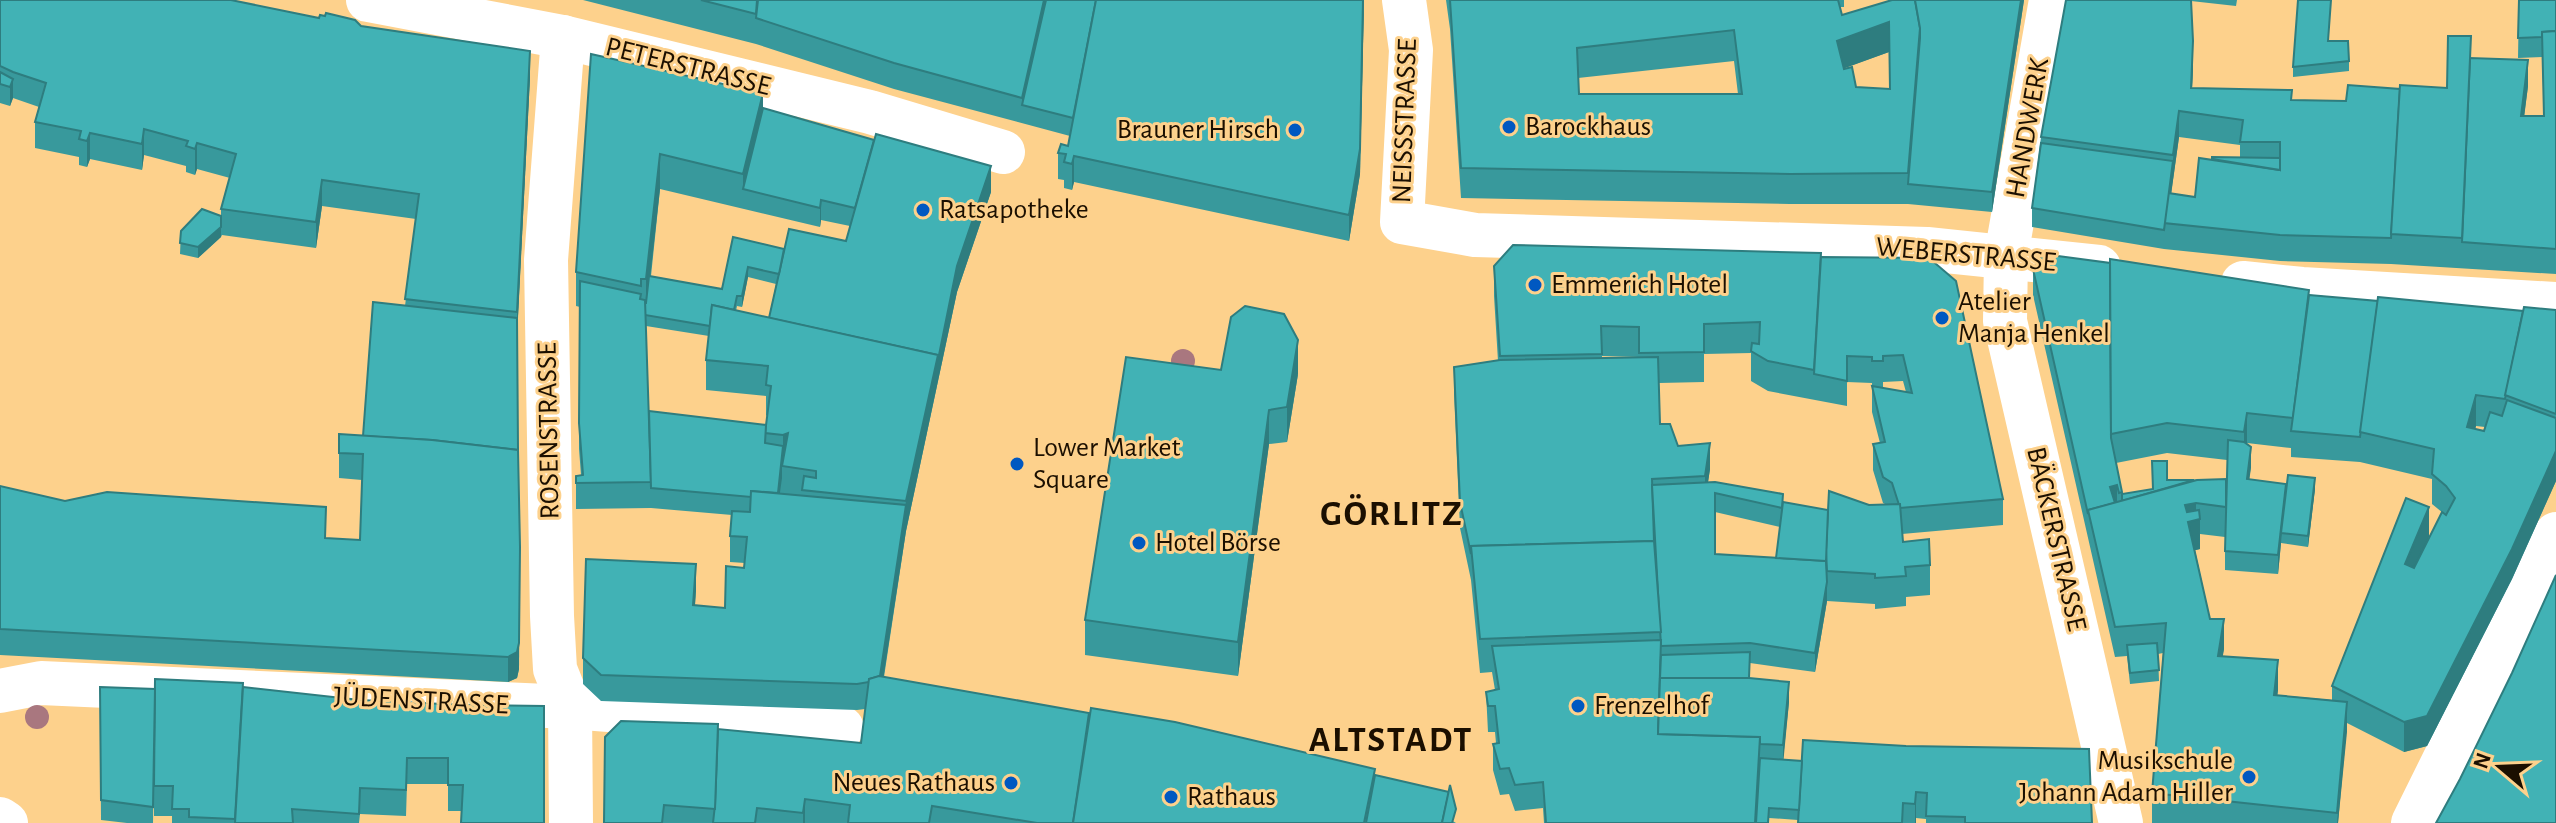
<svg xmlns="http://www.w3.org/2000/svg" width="2556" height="823" viewBox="0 0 2556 823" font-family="'Alegreya Sans',sans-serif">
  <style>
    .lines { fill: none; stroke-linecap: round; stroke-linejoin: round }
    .street { stroke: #fff; stroke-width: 44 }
    .tree { fill: #a9777f }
    .wall { fill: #38999c; fill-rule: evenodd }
    .shaded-wall { fill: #2e7d7f }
    .building { fill: #41b2b5; stroke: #2e7d7f; stroke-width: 2; fill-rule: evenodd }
    .poi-dot { fill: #0058c1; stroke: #fdd18c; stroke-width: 3 }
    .labels { text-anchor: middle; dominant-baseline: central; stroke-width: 6; stroke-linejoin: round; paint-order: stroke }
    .street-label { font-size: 28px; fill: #1b0f00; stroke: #fdd18c }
    .poi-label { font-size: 28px; fill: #1b0f00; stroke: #fdd18c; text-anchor: start }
    .district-label { font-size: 36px; font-weight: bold; letter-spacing: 2px; fill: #1b0f00; stroke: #fdd18c }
  </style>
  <rect width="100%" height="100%" fill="#fdd18c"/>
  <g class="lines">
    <g class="street">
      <path d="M368,0L563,37L870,112L1003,152"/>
      <path d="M1404,0L1411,50L1402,222L1475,235L1927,249L2099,267"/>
      <path d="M2051,0L2006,256L2005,321L2121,823"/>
      <path d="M563,37L546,260L552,616L555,669L570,707L571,823"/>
      <path d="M2243,283L2302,289L2556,304"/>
      <path d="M0,691L41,683L570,707L842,728"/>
      <path d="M0,819L6,823"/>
      <path d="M2413,823L2556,534"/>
    </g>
  </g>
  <g class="tree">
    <circle cx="1183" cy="361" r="12"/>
    <circle cx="37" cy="717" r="12"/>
  </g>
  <g class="wall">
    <path d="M0,0L319,18L361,26L530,77L517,336L519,669L517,678L508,682L0,655V486L65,501L326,538L360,540L362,480L339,478V453L363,436L405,306L416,219L322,206L316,248L222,235L221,237L198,258L180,254L181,231L221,216V209L230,178L197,169L195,175L186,172V166L144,155L142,170L90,159L87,167L79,165V157L35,148V122L39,107L13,98L10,106L0,103Z"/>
    <path d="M583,0H1364L1360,174L1349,241L1074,182L1072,190L1064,188V180L1058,179V153L1068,146L1070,136L894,89L756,44Z"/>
    <path d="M1446,0H1844V7H1840L1842,15L2024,0L1992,212L1908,204H1790L1461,198L1450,29ZM1889,52V89L1856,87L1844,68ZM1734,61L1738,94H1579L1578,78Z"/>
    <path d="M2066,0H2237L2236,6L2191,1L2193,67L2192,88L2292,100L2346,101L2400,89L2447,88L2471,58L2528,86L2524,116H2544L2542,57L2518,58L2519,0H2556V274L2391,264L2280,261L2164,249L2032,227V208L2041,137ZM2179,137L2240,145V157L2212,159L2195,197L2171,194Z"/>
    <path d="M2329,41L2349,61V71L2293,77V67Z"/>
    <path d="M591,54L763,108L991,192L957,292L906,531L884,677L1375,775L1456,823H604L718,729L861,743L865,709L857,710L601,701L583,684V658L696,590L695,605L725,608L744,568L745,563L730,562V536L732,515L651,508L576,509V476L581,475L579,449L580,307L576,306V272ZM660,189L820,227L821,220L850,226L846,241L784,249L733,237L722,289L651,276ZM748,277L776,284L769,318L736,311L737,306L742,307ZM646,326L709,336L706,360V390L766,396V415L767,416L766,425L649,436Z"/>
    <path d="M1821,257L1929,258L2003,499V525L1902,534L1903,542L1930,565V595L1906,597V606L1875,609V604L1827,601L1815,672L1750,663V678L1789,702L1783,759L2092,823H1926V819L1916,818V823H1798V820L1769,818V823H1544L1543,808L1515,811L1509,794L1500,795L1493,770V744L1496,743L1495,732H1488L1486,692L1495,690L1492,672L1480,673L1471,580L1460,528L1454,393V367L1498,361L1494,296V266ZM1751,353V381L1768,391L1847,406V382L1872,383V412L1880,443L1873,444V470L1883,503L1885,504L1869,505L1828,510L1783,502L1708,482L1710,469L1678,446L1660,424L1659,383L1704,382V354ZM1602,356L1639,357L1602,358ZM1903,381L1906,392L1877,387H1883V382ZM1715,512L1780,527L1776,558L1715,554Z"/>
    <path d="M2033,269L2378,301L2523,311L2556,310V481L2512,579L2427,746L2404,752L2347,723L2338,823H2152V793L2163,653L2158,654L2159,681L2130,684L2127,656L2115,657L2033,295ZM2476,426L2485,427L2484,431L2475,429ZM2247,443L2291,448V457L2360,462L2432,479V504L2443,513L2429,537L2332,686V700L2277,695L2278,690L2222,657L2224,649L2210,619L2195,550L2200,549V534L2225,537V570L2278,574L2281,543L2308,547L2315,489L2286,494L2249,479L2251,467ZM2167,453L2227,460L2226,521V479L2167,480L2153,489L2122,494L2116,463Z"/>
    <path d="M1298,374L1287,442L1269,444L1238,676L1085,655V620Z"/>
    <path d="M100,687L155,689L243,687L360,700L464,705L544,706L462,811H448V784H407L406,816L360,814L359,823H172V816H154V760L153,823H127L101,820Z"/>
  </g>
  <g class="shaded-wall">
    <path d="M1044,0H1050L1022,105V124V98Z"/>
    <path d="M1364,0L1360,174L1349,241V215Z"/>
    <path d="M2021,0H2024L1992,212V192Z"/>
    <path d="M1889,22V52L1837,71V41Z"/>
    <path d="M2193,41V67L2191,114V88Z"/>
    <path d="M530,51V77L517,338V312Z"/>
    <path d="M2528,60V86L2521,142V116Z"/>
    <path d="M13,79V98L10,106V87Z"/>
    <path d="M763,93V127L743,189V174Z"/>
    <path d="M2179,111V137L2167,224L2165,223Z"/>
    <path d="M144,129V155L142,170V144Z"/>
    <path d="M90,133V159L87,167V141Z"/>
    <path d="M197,143V169L195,175V149Z"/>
    <path d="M660,154V189L646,314V279Z"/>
    <path d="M1074,156V182L1072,190V164Z"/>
    <path d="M991,166V192L957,292L906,531L879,706V680L906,501L957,266Z"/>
    <path d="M322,180V206L316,248V222Z"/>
    <path d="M821,200V220L820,227V208Z"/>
    <path d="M221,225V237L198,258V247Z"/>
    <path d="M748,267V277L742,307V296Z"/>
    <path d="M1298,340V374L1287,442V407Z"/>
    <path d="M2476,395V426L2467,457V427Z"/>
    <path d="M1269,410V444L1238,676V642Z"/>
    <path d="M2247,413V443L2244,462V432Z"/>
    <path d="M788,433L782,466V478L777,514V495L783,446V435Z"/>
    <path d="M1710,443V469L1705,502V476Z"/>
    <path d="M2251,447V467L2247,498V479Z"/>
    <path d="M2556,451V481L2512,579L2427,746L2404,752V722Z"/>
    <path d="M2315,478V489L2308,547V536Z"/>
    <path d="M2286,484L2281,543L2278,574V555Z"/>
    <path d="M2117,485V511L2110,487Z"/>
    <path d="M2196,503V520L2200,519V549L2188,552L2125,519Z"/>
    <path d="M2429,507V537L2405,594V564Z"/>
    <path d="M520,547L519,669L517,678L508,682V657Z"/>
    <path d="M696,564V590L693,631V605Z"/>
    <path d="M1827,582V601L1815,672V653Z"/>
    <path d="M2224,619V649L2218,686V656Z"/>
    <path d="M2278,660V690L2274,725V695Z"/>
    <path d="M1789,682V702L1783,765V745Z"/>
    <path d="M2347,702V732L2338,823H2337Z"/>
    <path d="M1916,792V823H1915V804Z"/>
    <path d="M805,799V823H803V813Z"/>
  </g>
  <g class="building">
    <path d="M0,0H231L319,18L320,15L325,16L326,13L355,20L361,26L530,51L517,312L405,299L419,194L322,180L316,222L221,209L236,154L197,143L195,149L186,146L188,141L144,129L142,144L90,133L87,141L79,139L81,131L35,122L46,83L13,72L0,66Z"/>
    <path d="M701,0H757L756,14Z"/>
    <path d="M758,0H1044L1022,98L894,63L756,18Z"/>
    <path d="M1046,0H1096L1073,118L1022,105Z"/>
    <path d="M1096,0H1363L1360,149L1349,215L1074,156L1072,164L1064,162L1066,154L1058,153L1061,144L1068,146Z"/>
    <path d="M1450,0H1838L1842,15L1892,0H1915L1920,28L1908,173L1790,174L1461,168ZM1889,22L1890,89L1856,87L1852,67L1844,69L1837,41ZM1734,30L1742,94H1579L1577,48Z"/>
    <path d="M1915,0H2021L1992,192L1908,184L1920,38V28Z"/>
    <path d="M2066,0H2191L2193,41L2191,88L2292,90L2291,100L2346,101L2348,85L2400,89L2391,238L2280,235L2164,223L2168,193L2195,197L2199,158L2280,170V142H2240L2243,120L2179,111L2173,155L2041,137Z"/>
    <path d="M2298,0H2331L2328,41H2348L2349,61L2293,67Z"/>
    <path d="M2519,0H2556V31L2542,32V37L2518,38Z"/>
    <path d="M2556,31V249L2462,242L2470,58L2528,60L2521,116H2544L2542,32Z"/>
    <path d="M2448,36H2471L2462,238L2391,234L2400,85L2447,88Z"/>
    <path d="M591,54L763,93L743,174L660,154L646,279H641V286L576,272Z"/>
    <path d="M0,72L13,79L10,87L0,84Z"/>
    <path d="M763,108L874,140L855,208L821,200L820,208L743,189Z"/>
    <path d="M876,134L991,166L957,266L938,360V355L769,318L789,229L846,241Z"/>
    <path d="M2041,143L2173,161L2164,230L2032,208Z"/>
    <path d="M2212,157L2280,158V170L2212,159Z"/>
    <path d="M202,209L221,216V227L198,247L180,243L181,231Z"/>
    <path d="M733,237L784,249L779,274L748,267L742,296H737L734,310L712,305L710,326L645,315V303H646L649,276L722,289Z"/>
    <path d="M1513,245L1821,253L1814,370L1768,361L1751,351L1752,343L1759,344L1760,322L1704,324V352L1639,353V327L1601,326L1602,354L1500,356L1494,266Z"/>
    <path d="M2043,254L2110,263L2111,438L2122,492L2119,493L2117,485L2110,487L2115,503L2088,510V514L2033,269Z"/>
    <path d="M1821,257L1929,258L1956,281L2003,499L1900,508L1892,483L1883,477L1873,444L1885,442L1872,386L1912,393L1903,355L1883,356V361H1872V357L1847,356V381L1814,374Z"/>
    <path d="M2110,259L2309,290L2293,418L2247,413L2244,432L2167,423L2111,434Z"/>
    <path d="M580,281L641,294L640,299L645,300L651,482L576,483V476L583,475L579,423Z"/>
    <path d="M2309,295L2378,301L2360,437L2291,431Z"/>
    <path d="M2378,297L2523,311L2505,399L2476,395L2467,427L2484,431L2490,412L2502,416L2507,400L2556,418V451L2512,549L2427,716L2404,722L2332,686L2406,498L2429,507L2405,564L2414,568L2442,512L2446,515L2455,498L2446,486L2432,474L2434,449L2360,432Z"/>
    <path d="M373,302L517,318L518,450L432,440L363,436Z"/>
    <path d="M712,305L938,355L906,501L802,490L804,476L816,478V471L782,466L788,433L783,435L765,433L771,386L766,385L768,366L706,360Z"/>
    <path d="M1245,306L1284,314L1298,340L1287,407L1269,410L1238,642L1085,620L1126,357L1221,370L1231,317Z"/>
    <path d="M2524,307L2556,310V414L2505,395Z"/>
    <path d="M1658,357L1660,424H1670L1678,446L1710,443L1705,476L1652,479L1654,541L1471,546V554L1460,502L1454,367L1500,360Z"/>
    <path d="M649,411L766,425L765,443L783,446L778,493L751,491V497L651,488Z"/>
    <path d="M339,434L432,440L518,450L520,547L519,643L517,652L508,657L0,629V486L65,501L107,492L326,507L325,538L360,540L363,454L339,453Z"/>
    <path d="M2228,440L2244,442L2251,447L2247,479L2286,484L2278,555L2225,551Z"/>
    <path d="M2152,461H2167V480H2194L2122,501V494L2153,489Z"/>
    <path d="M2288,475L2315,478L2308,536L2281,533Z"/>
    <path d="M2226,479V507L2196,503L2185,505L2187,512L2199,510L2200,519L2188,522L2210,619H2224L2218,656L2278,660L2274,695L2347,702L2337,813L2152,793L2166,623L2115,627L2088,510L2197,480Z"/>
    <path d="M1715,482L1783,494L1782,508L1715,493V554L1826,561L1827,582L1815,653L1750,643L1661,646L1652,485Z"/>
    <path d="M751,491L906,505L880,676L869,679V682L857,684L601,675L583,658L586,559L696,564L693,605L725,608L726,566L744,568L747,537L730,536L732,511L750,512Z"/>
    <path d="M1829,491L1869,505L1900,504L1903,542L1929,539L1930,565L1905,567L1906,576L1875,578V574L1827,571L1826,550Z"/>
    <path d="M1783,502L1828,510L1826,561L1776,558Z"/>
    <path d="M1654,541L1661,632L1480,639L1471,546Z"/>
    <path d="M2556,575V823H2436L2460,779L2512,673Z"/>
    <path d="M1661,640L1658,734L1760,737L1755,823H1546L1543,782L1515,785L1509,768L1500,769L1493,744L1499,743L1495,706H1488L1486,692L1499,689L1492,646Z"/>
    <path d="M2157,643L2159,670L2130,673L2127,645Z"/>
    <path d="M1750,652L1749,678H1660L1661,655Z"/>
    <path d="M879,676L1089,713L1073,823H1037L932,806L929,823H848L850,805L805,799L803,813L757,808L755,823H713L715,805L718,729L861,743L869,679Z"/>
    <path d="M1660,678H1749L1789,682L1783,745L1760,744V737L1658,734Z"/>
    <path d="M155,679L243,683L235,819L189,817V809H172L173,786H154Z"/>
    <path d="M100,687L155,689L153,807L101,800Z"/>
    <path d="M243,687L360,700L464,705L544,706V823H461L463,785H448V758H407L406,790L360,788L359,814L292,809L293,823H235Z"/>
    <path d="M1091,708L1175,722L1375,769L1364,823H1073Z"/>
    <path d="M621,721L718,724L715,809L664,805L662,823H604L605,737Z"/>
    <path d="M1803,740L1906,746L2089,749L2092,823H1965V817L1926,816L1927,793L1916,792L1915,804L1903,803L1902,823H1798Z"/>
    <path d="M1760,758L1802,761L1799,810L1769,808L1768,823H1756Z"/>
    <path d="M1375,775L1449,792L1442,823H1366Z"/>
    <path d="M1450,785L1456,809L1452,823H1442Z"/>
  </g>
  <g class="poi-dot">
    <circle cx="1509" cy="127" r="8"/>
    <circle cx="1295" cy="130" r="8"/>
    <circle cx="923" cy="210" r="8"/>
    <circle cx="1535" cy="285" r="8"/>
    <circle cx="1942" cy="318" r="8"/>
    <circle cx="1017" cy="464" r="8"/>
    <circle cx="1139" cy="543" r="8"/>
    <circle cx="1578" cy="706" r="8"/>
    <circle cx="2249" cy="777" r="8"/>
    <circle cx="1011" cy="783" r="8"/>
    <circle cx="1171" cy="797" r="8"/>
  </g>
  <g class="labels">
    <g class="street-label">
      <text transform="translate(688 67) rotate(14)">PETERSTRASSE</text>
      <text transform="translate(1405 121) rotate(-88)">NEISSSTRASSE</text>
      <text transform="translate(2028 128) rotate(-80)">HANDWERK</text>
      <text transform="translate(1966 255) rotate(5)">WEBERSTRASSE</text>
      <text transform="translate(549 431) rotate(-91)">ROSENSTRASSE</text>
      <text transform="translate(2056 539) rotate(77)">BÄCKERSTRASSE</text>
      <text transform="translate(421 701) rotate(3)">JÜDENSTRASSE</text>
    </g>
    <g class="poi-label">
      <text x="1525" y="127">Barockhaus</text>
      <text x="1279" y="130" text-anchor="end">Brauner Hirsch</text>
      <text x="939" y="210">Ratsapotheke</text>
      <text x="1551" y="285">Emmerich Hotel</text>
      <text x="1958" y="302">Atelier<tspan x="1958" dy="32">Manja Henkel</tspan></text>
      <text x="1033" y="448">Lower Market<tspan x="1033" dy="32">Square</tspan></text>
      <text x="1155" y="543">Hotel Börse</text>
      <text x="1594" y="706">Frenzelhof</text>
      <text x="2233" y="761" text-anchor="end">Musikschule<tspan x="2233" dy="32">Johann Adam Hiller</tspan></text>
      <text x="995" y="783" text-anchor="end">Neues Rathaus</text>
      <text x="1187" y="797">Rathaus</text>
    </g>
    <g class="district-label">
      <text x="1392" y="514">GÖRLITZ</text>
      <text x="1391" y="740">ALTSTADT</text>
    </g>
  </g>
  <g transform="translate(2500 767) rotate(289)" stroke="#fdd18c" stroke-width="6" paint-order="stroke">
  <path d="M0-6L14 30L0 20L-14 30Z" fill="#1b0f00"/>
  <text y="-12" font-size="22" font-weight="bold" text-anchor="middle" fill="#1b0f00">N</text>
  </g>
</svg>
